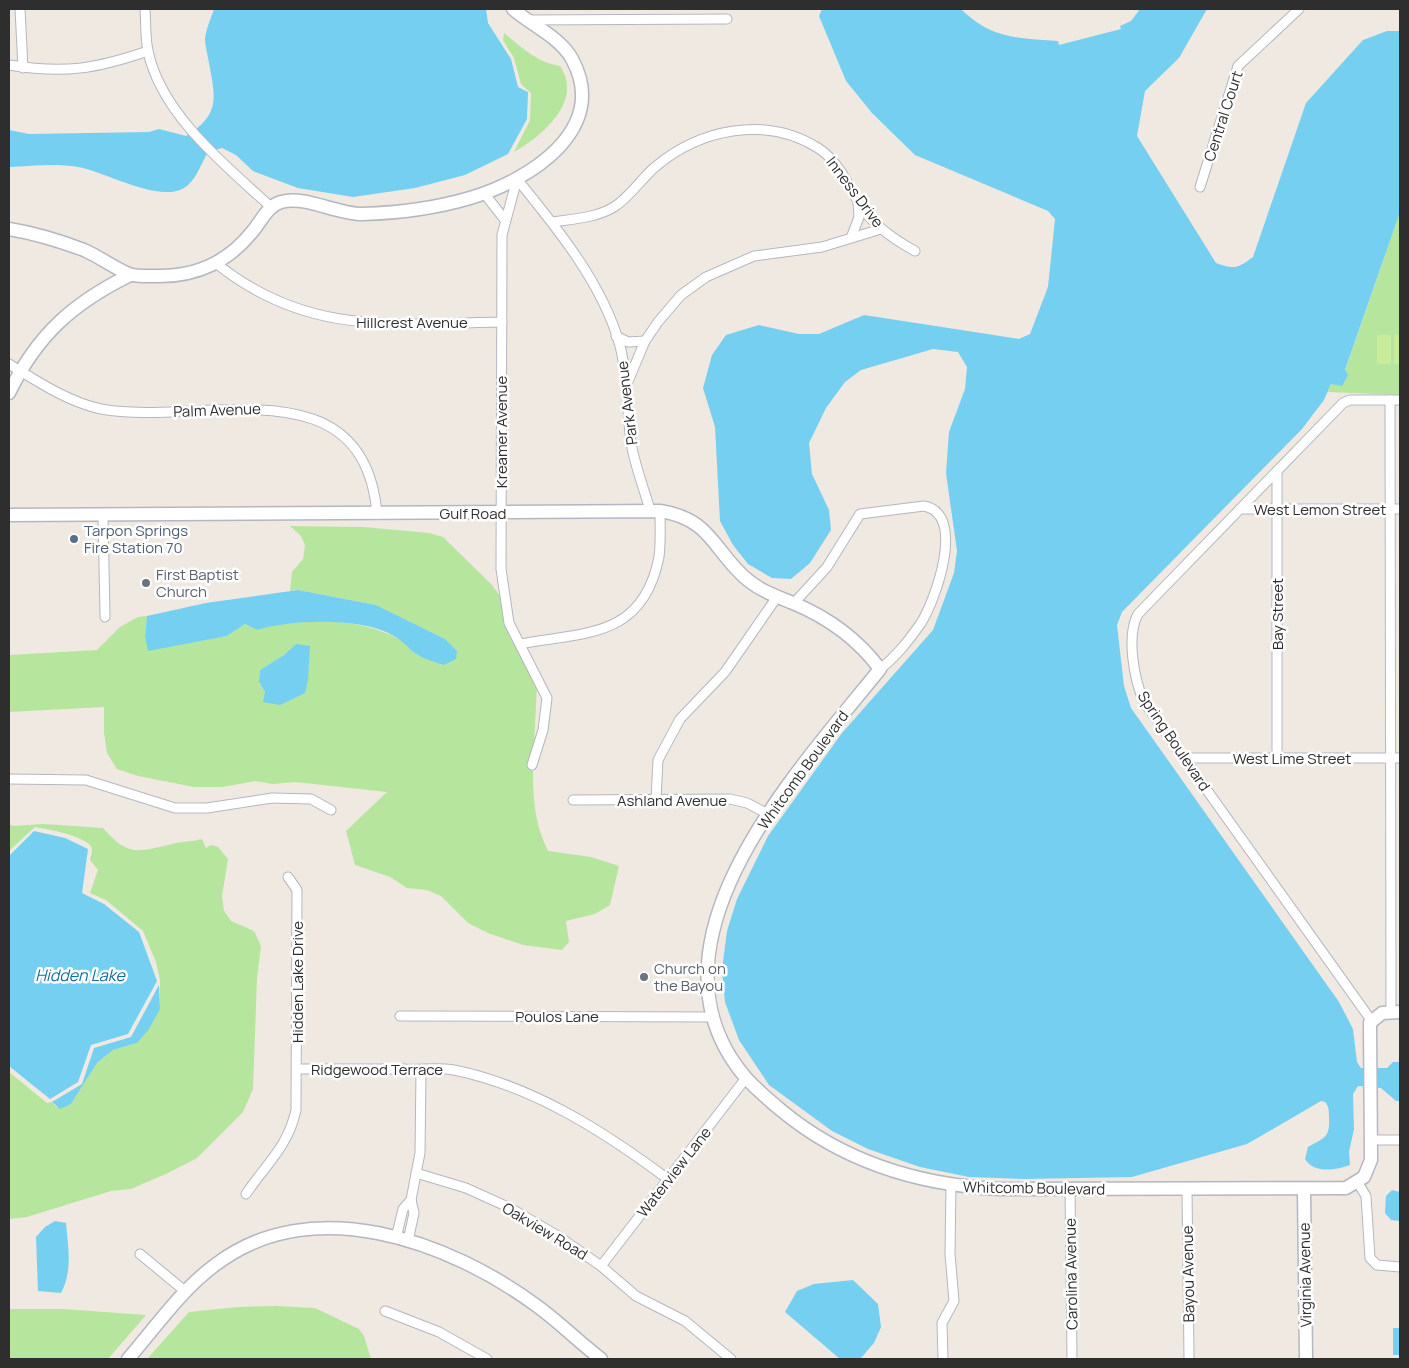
<svg xmlns="http://www.w3.org/2000/svg" width="1409" height="1368" viewBox="0 0 1409 1368" font-family="Manrope,sans-serif">
  <style>
    .green { fill: #b6e59e; fill-rule: evenodd }
    .pitch { fill: #c9ec9a }
    .water { fill: #75cff0 }
    .lines { fill: none; stroke-linecap: round; stroke-linejoin: round }
    .street-casing { stroke: #b4b7c1; stroke-width: 11 }
    .secondary-casing { stroke: #b4b7c1; stroke-width: 15 }
    .street { stroke: #fff; stroke-width: 9 }
    .secondary { stroke: #fff; stroke-width: 12 }
    .service-dot { fill: #5c6f8a; stroke: #fff; stroke-width: 2 }
    .worship-dot { fill: #6b7280; stroke: #fff; stroke-width: 2 }
    .labels { text-anchor: middle; dominant-baseline: central; stroke-width: 5; stroke-linejoin: round; paint-order: stroke }
    .street-label { font-size: 15px; fill: #2e2e2e; stroke: #fff }
    .service-label { font-size: 15px; fill: #4e5e75; stroke: #fff; text-anchor: start }
    .worship-label { font-size: 15px; fill: #5b616d; stroke: #fff; text-anchor: start }
    .water-label { font-size: 16px; font-style: italic; fill: #0d6fa3; stroke: #fff }
  </style>
  <rect width="100%" height="100%" fill="#efe9e1"/>
  <g class="green">
    <path d="M504,33C522,47 536,62 560,66C584,101 542,136 514,152L530,120L531,93L521,84L514,58L503,40Z"/>
    <path d="M1400,212V395L1328,392L1331,384L1345,371Z"/>
    <path d="M290,526L364,527L429,533L443,537L491,584L500,596L505,626L537,685L534,746L527,768L533,771C533,800 535,825 548,851L591,857L619,866L610,905L595,914L566,921L569,942L562,950L523,945L488,933L468,923L441,896L427,890L407,888L390,877L355,865L346,831L387,792L295,782L272,784L256,781L222,787H194L138,776L117,769L107,753L104,733V707L9,712V655L97,650L120,627L138,617L147,616L145,637L148,650L227,636L245,624L257,630C298,616 352,618 391,635C401,639 411,649 419,656L445,639L376,605L298,590L290,591L292,572L303,559L305,545L301,536ZM296,644L265,692L259,682L260,670L284,655Z"/>
    <path d="M9,824L13,826L43,824L103,828C128,857 138,852 172,844C182,841 192,842 202,839L206,848L211,845L218,847L228,859L222,896L224,911L231,921L254,931L261,946L257,978L253,1089L243,1112L197,1158L168,1173L131,1189L111,1191L27,1217L9,1219V1072L47,1103L52,1102L56,1107L71,1104L97,1063L113,1050L137,1043L160,1009V980L156,962L143,931L106,900L90,893L98,870L90,860C91,856 94,849 90,845C78,834 50,830 35,827L9,851Z"/>
    <path d="M276,1306L315,1308L359,1329L364,1336L371,1359H147L189,1312L238,1307Z"/>
    <path d="M9,1309H63L146,1315L108,1359H9Z"/>
  </g>
  <g class="pitch">
    <rect x="1377" y="335" width="14" height="29"/>
    <rect x="1394" y="335" width="6" height="29"/>
  </g>
  <g class="water">
    <path d="M214,9H486L488,23L511,59L518,87L528,92L527,119L508,154L465,175L415,188L353,197L298,188L253,171L236,155L222,148L208,152C202,162 197,177 188,185C164,207 105,171 78,167C55,163 32,166 9,167V130L29,134L149,132L159,129L186,136C222,114 215,96 208,58C207,52 205,45 205,39C206,29 211,18 214,9Z"/>
    <path d="M822,9H961C991,39 1018,38 1058,41L1059,45L1121,29L1120,26L1131,21L1140,9H1207L1179,58L1145,91L1137,136L1216,263C1235,270 1238,268 1253,257L1306,103L1363,40L1387,31H1400V212L1345,370L1348,375L1342,386L1331,384L1324,400L1302,429L1122,612L1117,625L1124,686L1131,708L1339,1002L1353,1029L1357,1062L1361,1068H1387L1393,1062H1400V1101H1396L1381,1088L1358,1086L1353,1094L1354,1129L1349,1152L1350,1165C1336,1170 1314,1174 1305,1159L1308,1147C1325,1137 1330,1138 1329,1117C1329,1111 1329,1106 1325,1102L1321,1101L1247,1144L1132,1177L1024,1179L969,1177L920,1167L868,1149L832,1131L769,1085L739,1040L725,1002L722,970L727,931L737,899L768,836L842,733L933,630L954,573L957,551L946,473L949,432L965,389L967,367L958,352L933,349L861,370L845,382L826,408L809,443L812,474L829,510L831,530L810,563L791,579L772,578L748,564L733,545L720,521L715,427L703,388L712,355L726,335L759,325L799,334H819L864,315L1019,339L1030,334L1048,287L1055,219L1048,211L915,155L872,113L846,81L819,16Z"/>
    <path d="M298,590L376,605L445,639L457,651L456,659L444,665C436,662 426,660 418,655C410,650 403,641 394,636C363,617 291,619 257,630L245,624L227,636L148,651L145,637L147,616L206,603Z"/>
    <path d="M296,644L310,646L308,680L305,693L280,705L263,702L265,692L259,682L260,670L284,655Z"/>
    <path d="M34,831L65,838L88,849L82,893L104,904L139,932L157,981L128,1034L91,1045L78,1082L50,1099L9,1066V856Z"/>
    <path d="M159,985L160,1009L149,1029L137,1043L113,1050L97,1063L71,1104L60,1109L52,1102L82,1084L94,1048L131,1037Z"/>
    <path d="M1392,1190L1400,1192V1221L1391,1220L1385,1213L1386,1196Z"/>
    <path d="M55,1221L66,1223C68,1248 73,1270 61,1293L38,1291L36,1237L45,1227Z"/>
    <path d="M853,1280L878,1304L881,1327L874,1343L860,1359H840L785,1312L797,1291L814,1284Z"/>
    <rect x="1393" y="1328" width="7" height="27"/>
  </g>
  <g class="lines">
    <defs>
      <g id="street">
        <path d="M20,9L23,68"/>
        <path d="M145,9C146,22 145,37 148,51C161,114 225,165 271,207"/>
        <path d="M528,20L727,19"/>
        <path d="M9,65C65,74 95,69 148,51"/>
        <path d="M517,179L502,235L501,569L509,623L547,698L543,730L532,765"/>
        <path d="M517,179C557,228 603,284 620,346C629,380 626,414 632,448C636,468 644,489 650,510"/>
        <path d="M1200,187L1238,66L1299,9"/>
        <path d="M484,193L505,220"/>
        <path d="M552,222C572,219 596,218 614,207C630,197 641,179 655,167C700,129 766,115 818,148C837,160 848,183 858,202C871,224 893,239 915,251"/>
        <path d="M851,238L859,217L858,202"/>
        <path d="M217,264C307,336 394,324 502,322"/>
        <path d="M616,336L628,342L645,341"/>
        <path d="M9,364C37,381 68,402 101,409C198,427 364,360 377,514"/>
        <path d="M627,384L645,341L658,322L681,295L706,277L754,256L822,247L881,229"/>
        <path d="M1390,400L1391,1012"/>
        <path d="M1277,471V757"/>
        <path d="M1240,509H1400"/>
        <path d="M103,515L105,617"/>
        <path d="M794,603L827,567L860,514L924,506C967,514 935,601 921,623C909,640 897,656 880,669"/>
        <path d="M520,644C586,632 643,638 659,557C661,542 660,526 660,511"/>
        <path d="M1184,758H1400"/>
        <path d="M9,779L86,780L175,808H207L272,798L311,799L331,810"/>
        <path d="M656,799L658,760L680,719L725,672L777,597"/>
        <path d="M573,800L730,799L747,803L768,814"/>
        <path d="M400,1016L714,1017"/>
        <path d="M1371,1020L1144,702C1134,679 1126,636 1138,614L1343,403L1350,400H1400"/>
        <path d="M298,1069C333,1069 369,1069 404,1069C420,1070 438,1067 454,1070C533,1086 605,1132 669,1180"/>
        <path d="M1371,1140H1400"/>
        <path d="M416,1173L466,1188L510,1208L558,1236L601,1266L636,1296L685,1321L731,1359"/>
        <path d="M1358,1183L1366,1196L1370,1258L1377,1265L1400,1267"/>
        <path d="M1187,1189L1189,1359"/>
        <path d="M1070,1190L1072,1359"/>
        <path d="M246,1194C266,1164 288,1147 296,1110L297,890L288,877"/>
        <path d="M411,1200L420,1153L421,1070"/>
        <path d="M396,1238L403,1209L411,1200L414,1213L408,1241"/>
        <path d="M140,1254L186,1292"/>
        <path d="M601,1266L746,1078"/>
        <path d="M385,1311L439,1332L487,1359"/>
        <path d="M943,1359L942,1323L954,1301L950,1254L951,1185"/>
      </g>
      <g id="secondary">
        <path d="M9,229C34,233 60,241 84,250C100,257 114,268 129,274C137,277 151,276 160,276C197,276 229,261 252,232C261,222 267,206 281,202C305,195 336,214 362,214C398,213 436,208 470,198C528,181 611,130 572,59C560,37 531,25 513,9"/>
        <path d="M9,393C37,335 73,303 130,275"/>
        <path d="M9,515L660,511C713,519 713,552 749,581C763,592 778,597 793,603C829,618 857,638 880,669C799,770 632,945 746,1078C757,1090 770,1101 782,1111C844,1162 920,1185 999,1189L1346,1188L1364,1177L1371,1160L1370,1023L1382,1013L1400,1012"/>
        <path d="M1304,1190L1306,1359"/>
        <path d="M128,1359C155,1328 181,1290 215,1265C312,1191 449,1241 537,1306C559,1322 579,1342 601,1359"/>
      </g>
    </defs>
    <use href="#street" class="street-casing"/>
    <use href="#secondary" class="secondary-casing"/>
    <use href="#street" class="street"/>
    <use href="#secondary" class="secondary"/>
  </g>
  <circle class="service-dot" cx="74" cy="539" r="5"/>
  <g class="worship-dot">
    <circle cx="146" cy="583" r="5"/>
    <circle cx="644" cy="977" r="5"/>
  </g>
  <g class="labels">
    <g class="street-label">
      <text transform="translate(1223 116) rotate(-72)">Central Court</text>
      <text transform="translate(855 192) rotate(53)">Inness Drive</text>
      <text x="412" y="322">Hillcrest Avenue</text>
      <text transform="translate(627 403) rotate(-97)">Park Avenue</text>
      <text transform="translate(217 410) rotate(-2)">Palm Avenue</text>
      <text transform="translate(501 432) rotate(-90)">Kreamer Avenue</text>
      <text x="1320" y="509">West Lemon Street</text>
      <text x="473" y="513">Gulf Road</text>
      <text transform="translate(1277 614) rotate(-90)">Bay Street</text>
      <text transform="translate(1174 741) rotate(56)">Spring Boulevard</text>
      <text x="1292" y="758">West Lime Street</text>
      <text transform="translate(803 770) rotate(-54)">Whitcomb Boulevard</text>
      <text x="672" y="800">Ashland Avenue</text>
      <text transform="translate(297 982) rotate(-90)">Hidden Lake Drive</text>
      <text x="557" y="1016">Poulos Lane</text>
      <text x="377" y="1069">Ridgewood Terrace</text>
      <text transform="translate(674 1172) rotate(-52)">Waterview Lane</text>
      <text transform="translate(1034 1188) rotate(1)">Whitcomb Boulevard</text>
      <text transform="translate(545 1231) rotate(31)">Oakview Road</text>
      <text transform="translate(1071 1274) rotate(-91)">Carolina Avenue</text>
      <text transform="translate(1188 1274) rotate(-91)">Bayou Avenue</text>
      <text transform="translate(1305 1275) rotate(-91)">Virginia Avenue</text>
    </g>
    <g class="service-label">
      <text x="84" y="530">Tarpon Springs<tspan x="84" dy="17">Fire Station 70</tspan></text>
    </g>
    <g class="worship-label">
      <text x="156" y="574">First Baptist<tspan x="156" dy="17">Church</tspan></text>
      <text x="654" y="968">Church on<tspan x="654" dy="17">the Bayou</tspan></text>
    </g>
    <g class="water-label">
      <text x="80" y="975">Hidden Lake</text>
    </g>
  </g>
  <rect width="1409" height="1368" fill="none" stroke="#2e2e2e" stroke-width="20"/>
</svg>
